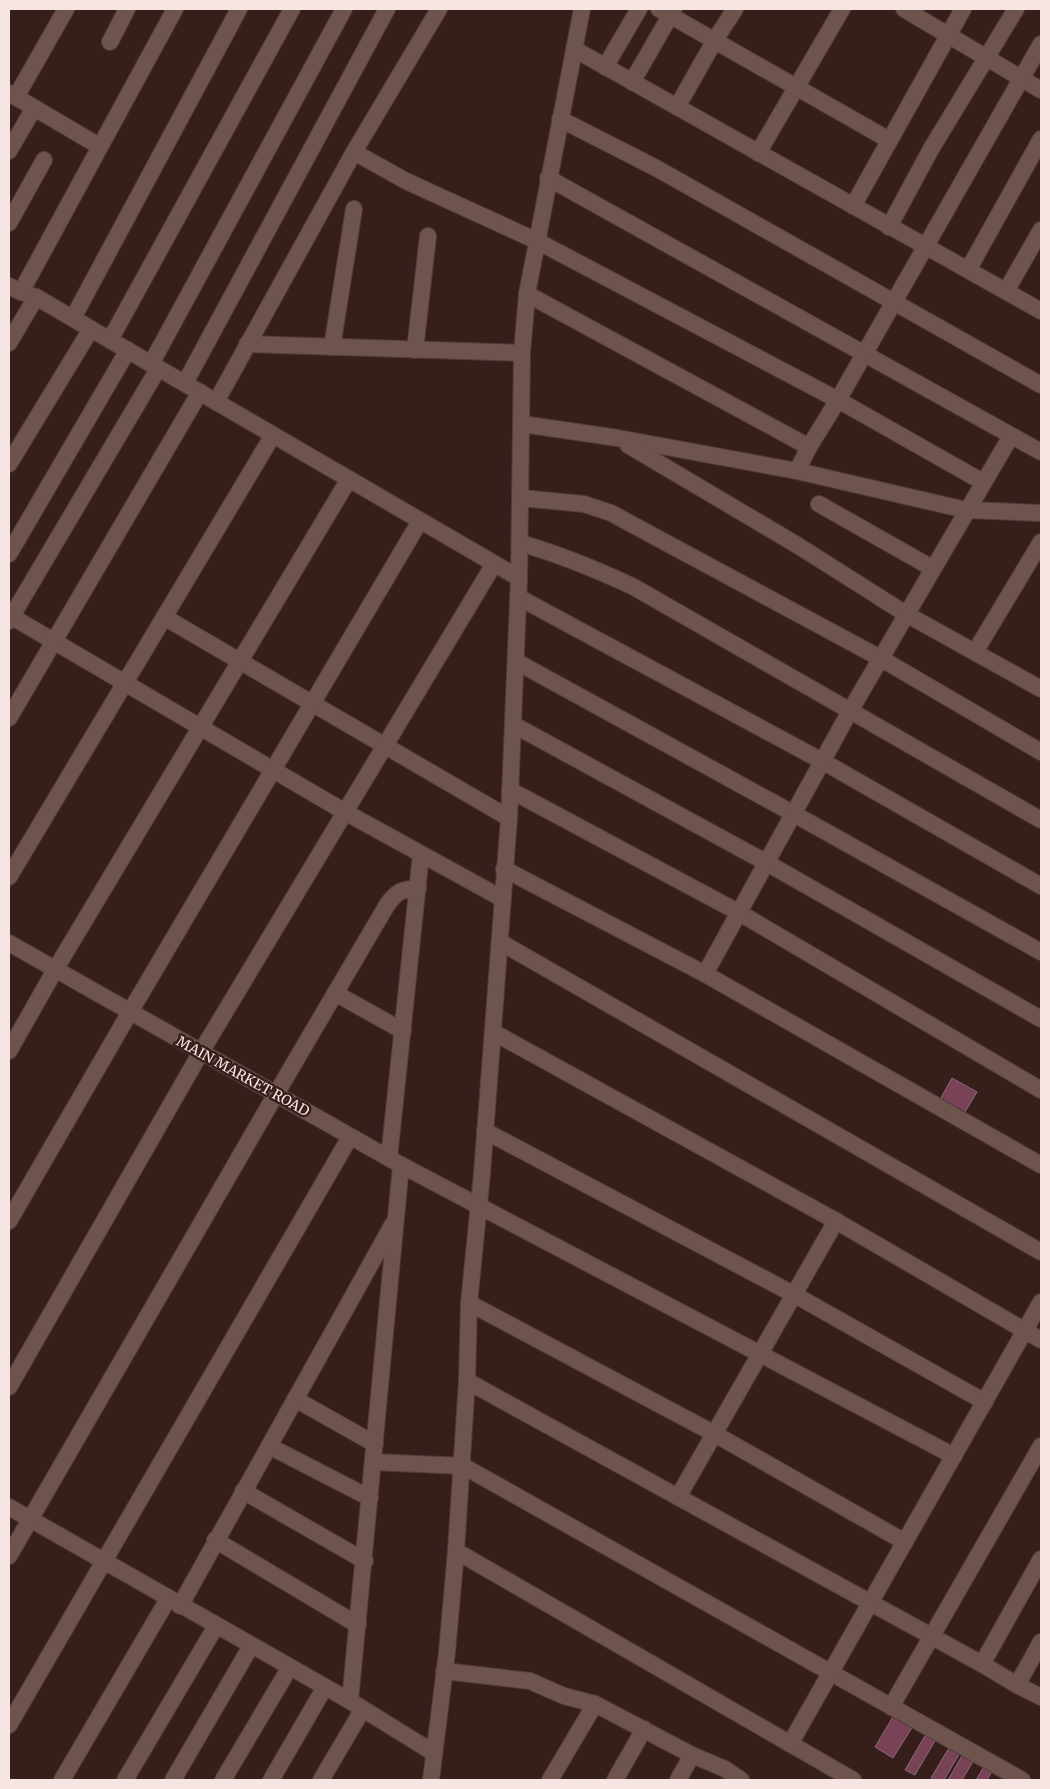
<svg xmlns="http://www.w3.org/2000/svg" width="1050" height="1789" viewBox="0 0 1050 1789" font-family="Merriweather,serif">
  <style>
    .building { fill: #7a4257; stroke: #876b74 }
    .lines { fill: none; stroke-linecap: round; stroke-linejoin: round }
    .minor-casing { stroke: #513d3a; stroke-width: 18 }
    .minor { stroke: #6f544e; stroke-width: 16 }
    .labels { text-anchor: middle; dominant-baseline: central; stroke-width: 5; stroke-linejoin: round; paint-order: stroke }
    .street-label { font-size: 14px; fill: #f6e5e2; stroke: #361f1b }
  </style>
  <rect width="100%" height="100%" fill="#361f1b"/>
  <g class="building">
    <path d="M952,1078L977,1092L962,1117L938,1103Z"/>
    <path d="M894,1715L913,1726L893,1758L875,1747Z"/>
    <path d="M926,1734L936,1739L915,1775L905,1770Z"/>
    <path d="M950,1746L960,1753L944,1780H934L931,1778Z"/>
    <path d="M963,1754L974,1760L962,1780H948Z"/>
    <path d="M983,1768L991,1773L987,1780H976Z"/>
  </g>
  <g class="lines">
    <defs>
      <g id="minor">
        <path d="M659,9L889,140"/>
        <path d="M904,9L1041,90"/>
        <path d="M110,42L127,9"/>
        <path d="M574,49L1041,311"/>
        <path d="M605,67L639,9"/>
        <path d="M632,82L674,9"/>
        <path d="M9,93L99,146"/>
        <path d="M16,97L66,9"/>
        <path d="M677,107L715,40L735,9"/>
        <path d="M560,119L656,168L1041,385"/>
        <path d="M9,151L34,108"/>
        <path d="M354,152L406,181L537,241L838,400L983,482"/>
        <path d="M758,153L842,9"/>
        <path d="M548,178L1041,452"/>
        <path d="M853,206L963,9"/>
        <path d="M9,223L44,160"/>
        <path d="M889,227L931,149L1016,9"/>
        <path d="M968,270L1041,139"/>
        <path d="M9,286L21,292L36,297L519,578"/>
        <path d="M1006,291L1041,230"/>
        <path d="M21,292L175,9"/>
        <path d="M527,294L809,447"/>
        <path d="M73,318L239,9"/>
        <path d="M110,340L292,9"/>
        <path d="M9,343L36,297"/>
        <path d="M247,344L522,353"/>
        <path d="M332,347L354,209"/>
        <path d="M415,350L428,236"/>
        <path d="M151,364L344,9"/>
        <path d="M185,383L387,9"/>
        <path d="M216,402L354,152L439,9"/>
        <path d="M522,424L618,438L797,471L966,510L1041,513"/>
        <path d="M628,445L797,545L906,614L1041,689"/>
        <path d="M9,464L91,329"/>
        <path d="M797,471L809,447L838,400L1041,44"/>
        <path d="M521,498L584,504L611,513L880,658L1041,752"/>
        <path d="M819,504L932,568"/>
        <path d="M520,543C559,554 595,569 632,586L1041,820"/>
        <path d="M9,554L128,350"/>
        <path d="M518,597L822,761L1041,886"/>
        <path d="M9,615L345,812L503,899"/>
        <path d="M164,617L509,818"/>
        <path d="M9,621L158,369"/>
        <path d="M975,652L1041,542"/>
        <path d="M517,662L794,814L1041,952"/>
        <path d="M9,718L200,392"/>
        <path d="M514,725L767,863L1041,1019"/>
        <path d="M510,790L738,912L1041,1090"/>
        <path d="M504,869L705,974L1041,1165"/>
        <path d="M9,877L273,435"/>
        <path d="M500,942L1041,1252"/>
        <path d="M9,943L401,1165L954,1456"/>
        <path d="M705,974L850,711L1011,436"/>
        <path d="M335,993L403,1031"/>
        <path d="M493,1032L836,1221L1041,1340"/>
        <path d="M9,1051L55,970L349,479"/>
        <path d="M485,1131L795,1295L985,1402"/>
        <path d="M389,1158L421,854"/>
        <path d="M9,1221L130,1012L420,521"/>
        <path d="M469,1303L713,1433L905,1542"/>
        <path d="M467,1381L982,1664L1017,1685L1041,1697"/>
        <path d="M9,1387L201,1052L494,564"/>
        <path d="M295,1399L375,1444"/>
        <path d="M269,1446L370,1498"/>
        <path d="M374,1462L463,1466L1022,1780"/>
        <path d="M243,1491L365,1561"/>
        <path d="M678,1497L836,1221"/>
        <path d="M9,1507L350,1701L434,1753"/>
        <path d="M215,1540L358,1625"/>
        <path d="M456,1551L853,1780"/>
        <path d="M9,1556L276,1094L387,905C396,892 402,889 418,888"/>
        <path d="M180,1606L393,1224"/>
        <path d="M982,1664L1041,1559"/>
        <path d="M444,1671L530,1681L564,1696L595,1704L692,1755L725,1769L741,1780"/>
        <path d="M1017,1685L1041,1642"/>
        <path d="M350,1701L401,1165"/>
        <path d="M891,1707L1041,1446"/>
        <path d="M9,1725L350,1137"/>
        <path d="M790,1744L1041,1302"/>
        <path d="M62,1780L168,1599"/>
        <path d="M125,1780L216,1626"/>
        <path d="M173,1780L251,1646"/>
        <path d="M223,1780L290,1667"/>
        <path d="M271,1780L325,1687"/>
        <path d="M321,1780L363,1709"/>
        <path d="M431,1780L447,1652L456,1551L467,1381L469,1303L482,1174L509,818L519,578L522,353L527,294L582,9"/>
        <path d="M550,1780L595,1704"/>
        <path d="M615,1780L644,1729"/>
        <path d="M678,1780L692,1755"/>
      </g>
    </defs>
    <use href="#minor" class="minor-casing"/>
    <use href="#minor" class="minor"/>
  </g>
  <g class="labels">
    <g class="street-label">
      <text transform="translate(243 1076) rotate(29)">MAIN MARKET ROAD</text>
    </g>
  </g>
  <rect width="1050" height="1789" fill="none" stroke="#f6e5e2" stroke-width="20"/>
</svg>
